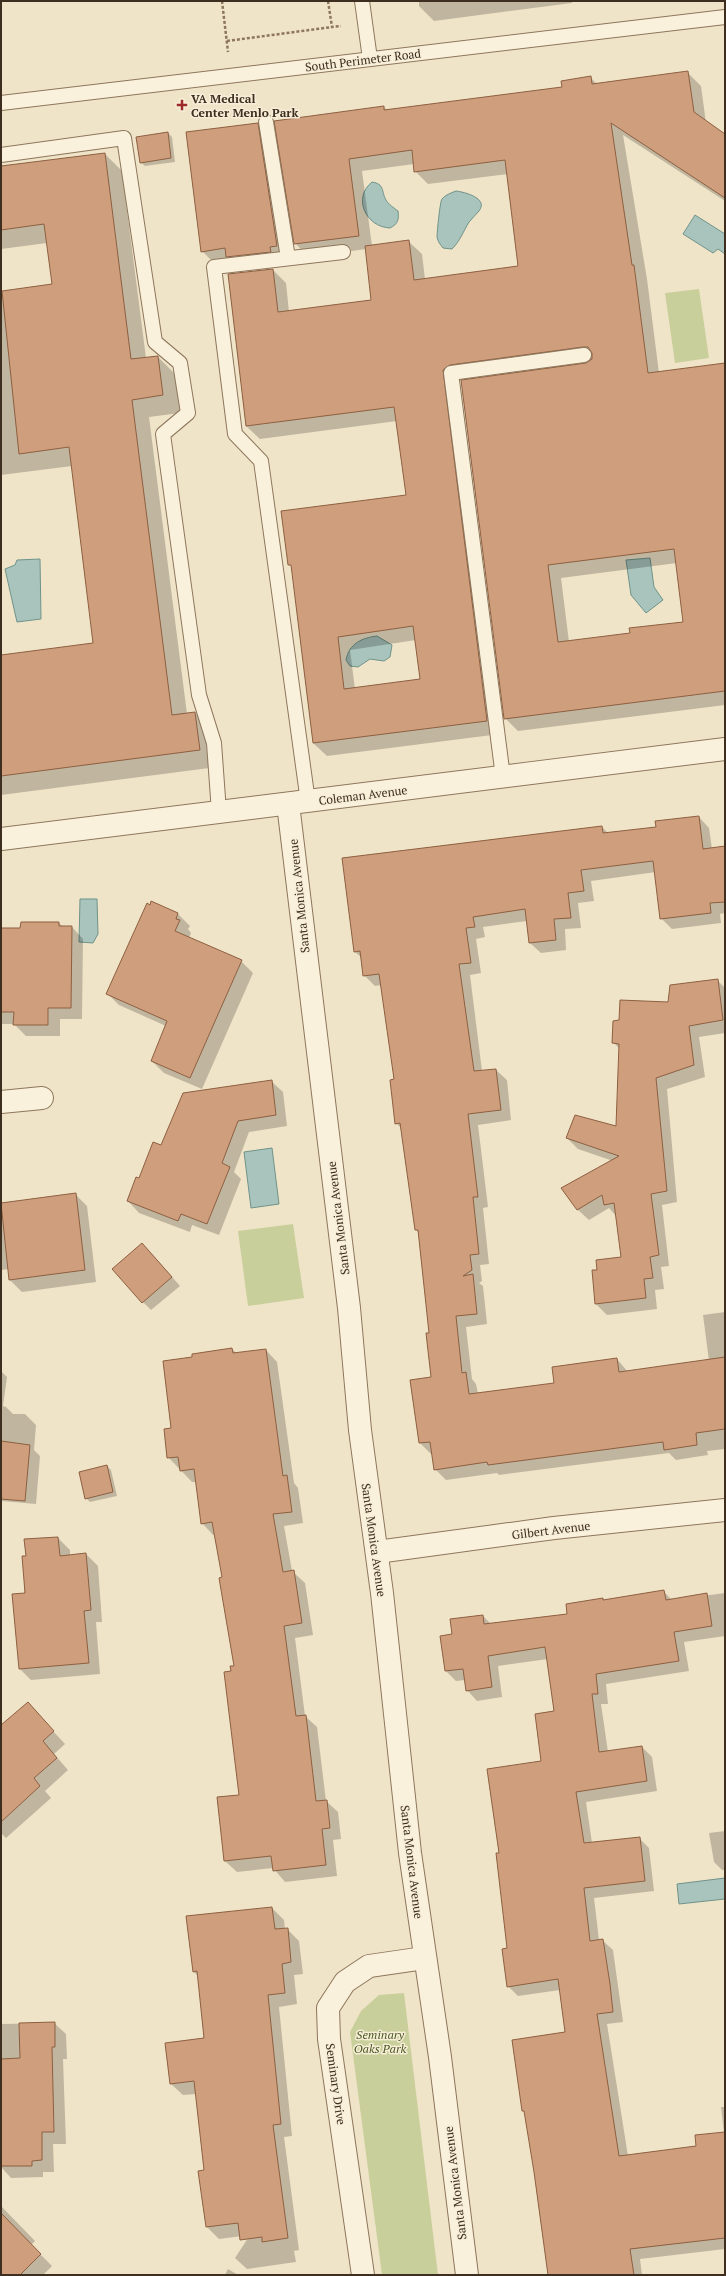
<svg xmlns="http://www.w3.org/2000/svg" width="726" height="2276" viewBox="0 0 726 2276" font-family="'PT Serif',serif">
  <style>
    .green { fill: #c9cf9b }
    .water { fill: #a9c4bc; stroke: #6f938a }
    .shadow { fill: #0003; fill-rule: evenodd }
    .building { fill: #cf9f7d; stroke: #8d5f41; fill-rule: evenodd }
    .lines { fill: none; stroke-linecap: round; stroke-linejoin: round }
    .lane-casing { stroke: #8d765c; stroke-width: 16 }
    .street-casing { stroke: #8d765c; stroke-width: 24 }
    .path { stroke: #8d765c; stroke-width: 2.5; stroke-dasharray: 3 2; stroke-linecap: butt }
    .lane { stroke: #faf1dc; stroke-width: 14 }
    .street { stroke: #faf1dc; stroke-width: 22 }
    .poi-dot { fill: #9e2a2b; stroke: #f7eed8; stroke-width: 1.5 }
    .labels { text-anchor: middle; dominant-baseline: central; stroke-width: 3; stroke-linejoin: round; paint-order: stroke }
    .street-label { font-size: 12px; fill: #3d2e20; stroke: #f7eed8 }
    .poi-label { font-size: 12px; font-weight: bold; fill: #3d2e20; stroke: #f7eed8; text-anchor: start }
    .park-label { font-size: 12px; font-style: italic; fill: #4d5a26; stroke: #f7eed8 }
  </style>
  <rect width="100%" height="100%" fill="#f0e4c8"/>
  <g class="green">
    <path d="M699,289L709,358L675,363L665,293Z"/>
    <path d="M293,1224L304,1298L248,1306L238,1231Z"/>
    <path d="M404,1993L438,2275H382L350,2032L361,2011L379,1995Z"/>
  </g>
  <g class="water">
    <path d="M372,182C385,184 381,191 386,200C388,204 394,208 398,211C399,220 398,224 390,228C366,227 352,198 372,182Z"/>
    <path d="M456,191C464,192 489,198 479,211C476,215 472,218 469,222C463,232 460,241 452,249L443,248C440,244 438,242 437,237C437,233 440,201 442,199C445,195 451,193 456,191Z"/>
    <path d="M695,215L725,234V254L718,249L713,253L683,234Z"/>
    <path d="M650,558L654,587L663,600L646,613L631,595L626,560Z"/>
    <path d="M40,559L41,619L17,622L5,569L15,565L17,560Z"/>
    <path d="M377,636L392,645L390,657L384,661L370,659L358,667L350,666L346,660C349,644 361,638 377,636Z"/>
    <path d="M80,899H97L98,934L93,943L79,942Z"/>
    <path d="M272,1148L279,1204L251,1208L244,1152Z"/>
    <path d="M725,1878V1899L679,1904L677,1884Z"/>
  </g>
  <g class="shadow">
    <path d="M419,1H572V3L434,21L419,6Z"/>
    <path d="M687,72L701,86L706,123L725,135V201L623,135L647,279L659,373L725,364V705L518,731L505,718L586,364L591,360L463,377L456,383L500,734L327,756L313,743L292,567L289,564L407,496L397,421L260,439L246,426L273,270L286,283L289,312L373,301L366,249L308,257L295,243L276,122L384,107L387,110L563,88L591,78L597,84ZM414,164L415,171L428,184L508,174L520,267L425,279L422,254L408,241L372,246L362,171ZM677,563L684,622L631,634L569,642L561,578ZM416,640L421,680L355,689L350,650Z"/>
    <path d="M257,124L269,136L282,263H214L202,251Z"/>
    <path d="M168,133L172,137L175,162L145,166L140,162Z"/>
    <path d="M105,154L122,171L146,358L158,357L175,374L180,413L149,417L187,714L195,713L213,731L217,767L1,795V656L94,643L72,466L1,475V295L53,285L47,243L1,249V167Z"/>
    <path d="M699,817L709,828L712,849L725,847V913L720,914L721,923L672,929L661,918L656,872L591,881L594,901L578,903L581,928L565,929L566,950L541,953L530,943L527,921L483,927L485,937L476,939L481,973L470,975L482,1071L496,1070L507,1080L511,1120L478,1125L488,1207L483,1208L489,1264L480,1265L482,1281L479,1283L483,1286L487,1324L466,1327L472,1379L476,1384L478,1394L555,1384L617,1359L628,1372L709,1361L703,1315L725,1312V1449L707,1451L708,1455L676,1460L669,1453L499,1475L497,1473L446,1480L435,1469L433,1453L431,1454L420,1443L411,1381L432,1378L430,1333L419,1233L416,1230L402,1129L396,1123L395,1080L382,985L375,986L364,975L362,958L355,952L344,859L602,827L608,833L657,828Z"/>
    <path d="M178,914L190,926L188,929L191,933L189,938L241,961L253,973L202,1089L164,1073L152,1061L166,1026L119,1005L107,993Z"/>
    <path d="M59,923L63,927H72L83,939L82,1019H60V1036H26L14,1024H1V929H21Z"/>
    <path d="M717,980L725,988V1033L699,1037L705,1077L667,1089L677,1202L662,1205L669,1266L661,1267L664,1289L655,1290L657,1309L607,1315L596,1304L593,1271L598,1270L622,1258L616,1216L609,1208L589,1220L577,1209L613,1161L578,1149L567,1138L617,1127L620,1049L613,1042L669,1003Z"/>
    <path d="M271,1081L283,1092L287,1126L249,1132L234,1172L241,1179L219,1235L192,1225L190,1232L139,1213L128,1201L161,1146Z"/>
    <path d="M75,1194L87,1206L96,1282L22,1292L10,1280L9,1269L1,1270V1204Z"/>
    <path d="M151,1253L180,1286L151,1310L143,1302Z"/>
    <path d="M232,1349L236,1353L266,1350L277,1362L294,1483L298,1488L303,1523L284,1526L292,1571L305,1583L313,1635L295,1638L305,1716L317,1727L326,1801L338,1812L341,1839L333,1840L337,1876L285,1882L273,1868L237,1872L225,1861L240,1795L232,1672L235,1667L224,1578L216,1535H213L202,1523L196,1482H192L168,1457L172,1429L193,1358Z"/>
    <path d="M1,1371L7,1377L3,1406L6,1407L13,1414H25L36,1425L34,1450L40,1456L36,1504L1,1501Z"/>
    <path d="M107,1466L111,1470L117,1496L90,1502L86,1498Z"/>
    <path d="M58,1538L70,1550V1556L86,1554L98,1566L102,1622H96L100,1674L31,1680L19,1668L27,1557Z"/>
    <path d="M664,1592L672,1600L725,1593V1636L684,1642L689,1671L606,1684L608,1704H601L608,1752L642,1747L652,1757L657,1791L586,1802L592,1843L639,1838L649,1848L654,1891L594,1898L599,1940H602L613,1950L623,2022L607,2024L628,2156L698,2147L724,2133L721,2107H725V2249L640,2259L642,2275H549L526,2114L523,2111L566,2033L560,1990L518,1996L508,1986V1949L500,1854L542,1762L555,1712L548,1659L498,1666L502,1697L477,1701L467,1690L465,1680L456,1681L446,1671L454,1635L483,1616L491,1624L568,1615L603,1599L604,1601Z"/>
    <path d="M28,1704L65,1744L54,1754L68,1770L45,1791L51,1798L6,1838L1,1833V1727Z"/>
    <path d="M725,1831V1870H722L714,1862L709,1833Z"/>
    <path d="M272,1908L284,1920L285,1930L287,1929L299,1941L303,1974L294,1975L297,2004L279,2007L292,2136L284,2137L299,2250L294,2251L296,2262L247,2269L235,2258L250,2235L219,2239L207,2227L199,2171H205L196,2094L183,2095L171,2084L205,2038L199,1977L194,1972Z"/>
    <path d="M54,2023L66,2034L67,2059H63L66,2144H53L54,2172H43V2177L11,2178L1,2167V2024Z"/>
    <path d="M1,2206L35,2241L31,2245L52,2266L43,2275H1Z"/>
    <path d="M228,2269L238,2275H225Z"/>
  </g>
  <g class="building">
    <path d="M688,71L694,112L725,134V198L611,123L632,265H634L648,373L725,363V691L504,719L461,380L586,363L592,359V353L588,347H583L450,365L443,370L487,721L313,743L291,565H288L281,511L406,495L394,407L246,426L228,274L273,269L278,312L371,300L365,246L409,240L414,280L518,266L505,160L414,172L412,150L349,159L359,236L294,244L274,121L384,106V110L562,87L561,81L591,76L592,84ZM674,549L683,622L629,628L630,633L558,642L548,565ZM413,626L420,679L344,689L338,637Z"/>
    <path d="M258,123L277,246L270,247L271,252L226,257L225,248L201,252L186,132Z"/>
    <path d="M168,132L171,158L140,163L136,137Z"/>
    <path d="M105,153L131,359L158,356L163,395L132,400L172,715L195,712L200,750L1,776V655L93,643L69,447L19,454L2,291L52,284L44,224L1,230V166Z"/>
    <path d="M699,816L703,849L725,846V902L710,903L711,913L660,919L653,861L581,870L584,891L568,893L571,918L554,919L556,940L529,943L525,909L473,917L475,927L466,928L471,963L459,964L474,1071L496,1069L501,1110L468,1114L478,1197H473L479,1254L470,1255L472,1270L463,1276L473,1274L477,1314L456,1316L462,1373L466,1372L469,1394L554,1383L552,1367L617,1358L619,1372L725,1357V1429L696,1433L697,1445L664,1450L663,1442L488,1465L487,1462L434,1470L430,1442L419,1443L410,1380L431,1377L426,1333H429L418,1230H415L400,1123L395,1124L390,1080L394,1079L379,974L363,976L360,951L354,952L342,858L602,826L603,833L656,827L655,821Z"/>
    <path d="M151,901L178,913L176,919L180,920L175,931L242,960L190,1078L151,1061L167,1021L106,994L147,903L150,905Z"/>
    <path d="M21,922H59V926H72L71,1008H48V1025H13L14,1012H1V928H20Z"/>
    <path d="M718,979L723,1020L689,1026L694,1065L656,1078L667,1191L651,1194L659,1255L650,1257L653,1278L644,1279L646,1298L595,1304L592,1270H597L596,1260L621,1257L614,1203L604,1205L602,1195L577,1210L561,1188L619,1156L566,1138L575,1115L616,1126L619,1044L612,1043L613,1021L619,1020L620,1000L668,1002L670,985Z"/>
    <path d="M272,1080L276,1115L238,1121L222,1163L230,1167L207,1224L181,1214L178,1221L127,1201L136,1177L139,1178L153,1142L161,1145L183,1093Z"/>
    <path d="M76,1193L85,1270L9,1280L1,1203Z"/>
    <path d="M142,1243L172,1277L142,1303L112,1269Z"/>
    <path d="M232,1348L233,1353L266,1349L283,1476L287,1475L292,1512L273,1514L283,1572L294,1570L302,1623L284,1626L296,1716L306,1715L316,1801L327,1800L330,1828L322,1829L326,1865L273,1871L271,1856L224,1861L217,1797L239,1795L224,1672L231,1671L230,1666H234L219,1578L222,1577L212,1522L201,1524L194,1469L180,1471L178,1457L167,1458L164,1429L171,1428L163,1361L192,1357V1354Z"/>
    <path d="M1,1441L30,1445L25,1501L1,1499Z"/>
    <path d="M107,1465L113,1492L85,1499L79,1472Z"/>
    <path d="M58,1537L60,1556L86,1553L91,1610L84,1611L89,1663L19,1669L12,1594L25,1593L22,1556H26L24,1539Z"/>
    <path d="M664,1590L666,1600L707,1593L712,1626L674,1632L679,1661L596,1674L598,1694H592L599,1752L642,1746L647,1781L576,1792L584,1843L640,1837L645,1881L584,1888L590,1941L603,1939L610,1984L613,2012L597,2014L619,2156L696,2146L695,2135L725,2132V2238L630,2249L634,2275H548L534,2172L524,2111H522L512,2040L565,2032L558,1979L507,1987L502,1949L507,1948L496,1853H499L487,1769L541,1761L535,1714L554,1711L545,1647L488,1656L492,1687L466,1691L463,1669L445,1671L440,1636L452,1634L450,1619L483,1615L484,1624L567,1614L566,1604L603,1598V1600Z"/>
    <path d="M28,1702L54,1731L43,1741L57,1758L34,1778L40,1786L1,1822V1725Z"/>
    <path d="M272,1907L275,1929L288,1928L291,1962L282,1964L285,1993L268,1995L281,2124L273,2125L288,2238L262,2242V2237L240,2240L238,2223L206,2227L198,2171L204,2170L194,2081L170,2084L165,2043L204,2038L197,1971L193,1972L186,1916Z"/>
    <path d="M55,2022V2047H52L54,2132H42V2160L32,2161V2166H1V2059L20,2058L19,2023Z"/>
    <path d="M1,2213L41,2254L20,2275H1Z"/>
  </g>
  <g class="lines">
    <defs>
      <g id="lane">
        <path d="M362,1L370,59"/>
        <path d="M1,103L725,17"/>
        <path d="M266,122L288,258"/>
        <path d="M1,155L124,138L155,342L180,363L188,413L163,434L199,695L214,743L219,812"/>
        <path d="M503,777L451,373L584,355"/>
        <path d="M308,802L261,461L235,434L214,267L343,252"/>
      </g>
      <g id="street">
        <path d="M288,804L349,1308L360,1430L382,1593L410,1853L440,2057L467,2275"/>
        <path d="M1,839L725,749"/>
        <path d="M1,1102L42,1098"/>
        <path d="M377,1552L554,1528L725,1510"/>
        <path d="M363,2275L329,2039L328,2008L345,1982L369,1966L424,1958"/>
      </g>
    </defs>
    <use href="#lane" class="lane-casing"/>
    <use href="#street" class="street-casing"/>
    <g class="path">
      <path d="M222,1L228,52"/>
      <path d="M328,1L332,27L341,26"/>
      <path d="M227,41L332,27"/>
    </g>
    <use href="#lane" class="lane"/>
    <use href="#street" class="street"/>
  </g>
  <path class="poi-dot" d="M180 99h4v4h4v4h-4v4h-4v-4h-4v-4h4z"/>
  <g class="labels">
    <g class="street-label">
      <text transform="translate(363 60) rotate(-7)">South Perimeter Road</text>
      <text transform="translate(363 795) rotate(-7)">Coleman Avenue</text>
      <text transform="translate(299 896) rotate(-96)">Santa Monica Avenue</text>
      <text transform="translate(338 1218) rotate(-97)">Santa Monica Avenue</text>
      <text transform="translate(551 1530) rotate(-7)">Gilbert Avenue</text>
      <text transform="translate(374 1540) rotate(82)">Santa Monica Avenue</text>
      <text transform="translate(412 1862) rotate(83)">Santa Monica Avenue</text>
      <text transform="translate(336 2084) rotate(82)">Seminary Drive</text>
      <text transform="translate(455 2183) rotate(-97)">Santa Monica Avenue</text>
    </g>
    <g class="poi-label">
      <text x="191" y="98">VA Medical<tspan x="191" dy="14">Center Menlo Park</tspan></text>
    </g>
    <g class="park-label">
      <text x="380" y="2034">Seminary<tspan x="380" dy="14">Oaks Park</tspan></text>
    </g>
  </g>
  <rect width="726" height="2276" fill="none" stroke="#3d2e20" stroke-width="4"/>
</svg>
